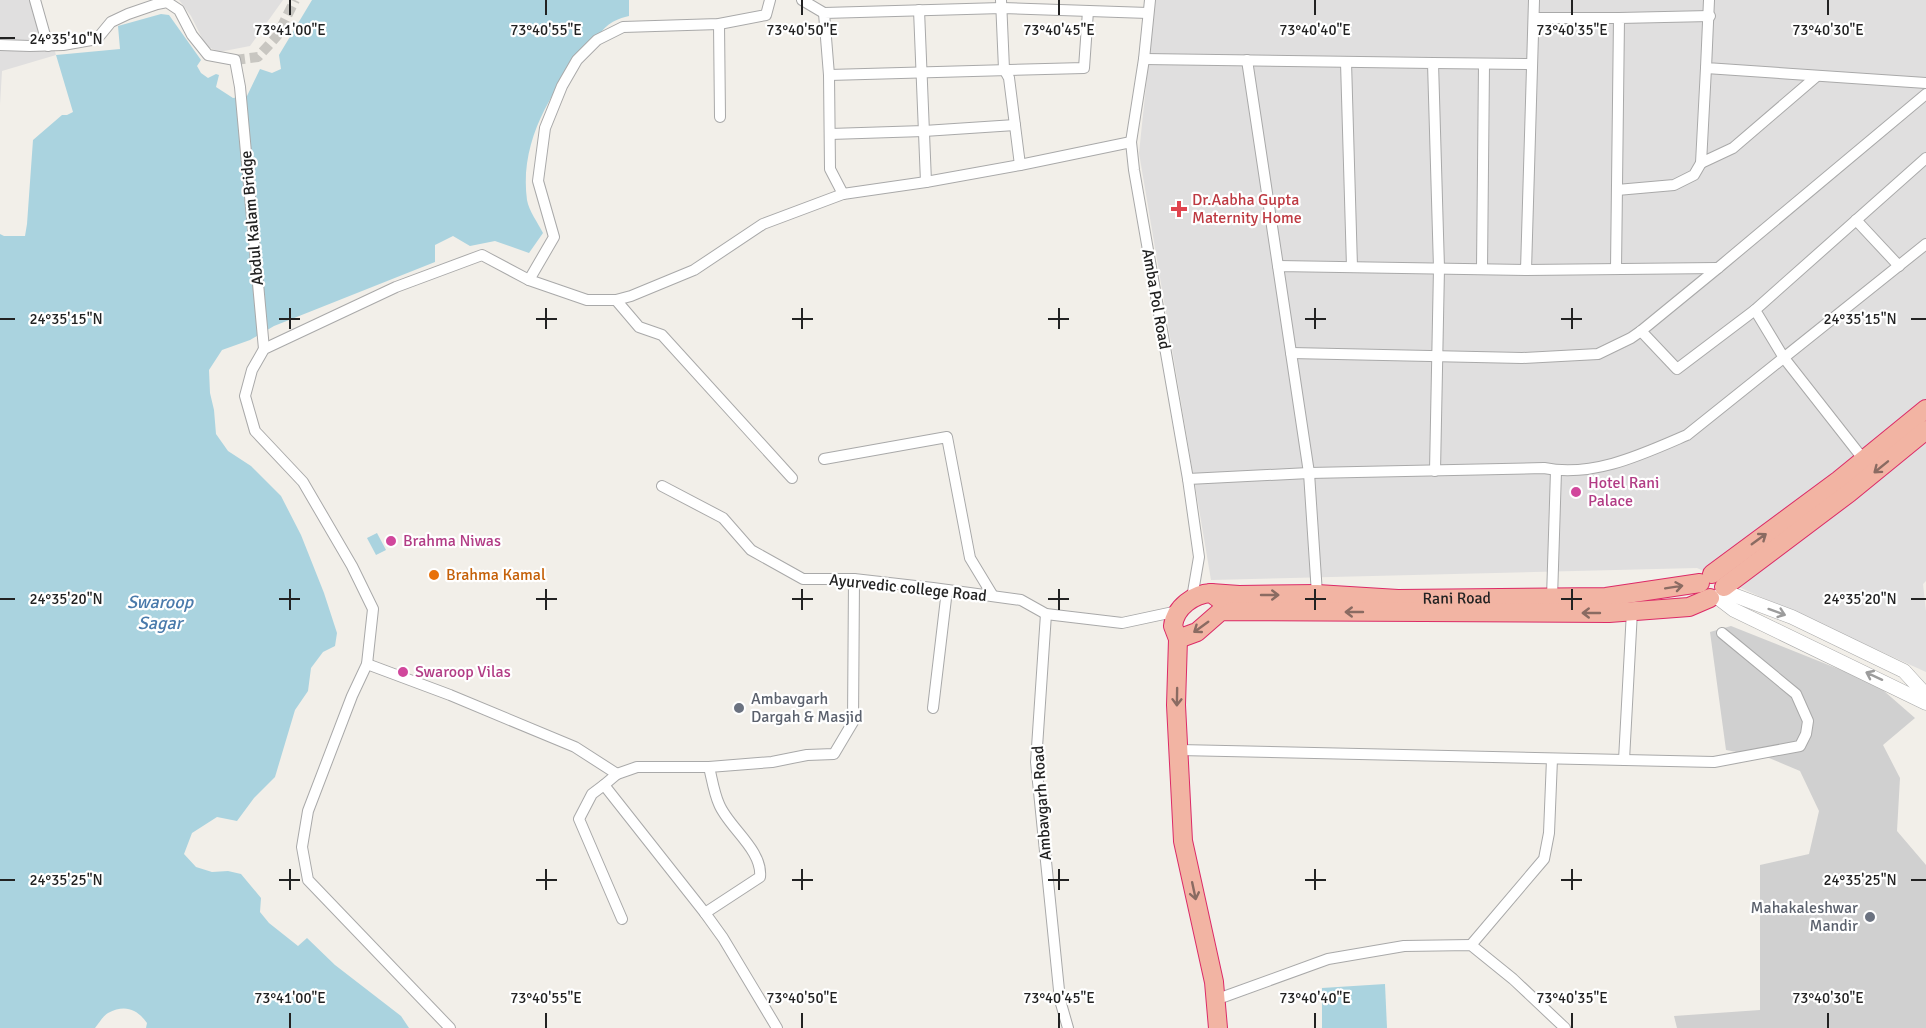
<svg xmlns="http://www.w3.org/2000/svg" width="1926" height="1028" viewBox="0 0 1926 1028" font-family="Signika,sans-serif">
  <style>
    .residential { fill: #e0dfdf }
    .religious { fill: #d0d0d0 }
    .water { fill: #aad3df }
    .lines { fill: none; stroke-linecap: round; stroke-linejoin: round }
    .minor-tunnel { stroke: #c8c6c1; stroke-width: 10; stroke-dasharray: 10 5; stroke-linecap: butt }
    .minor-casing { stroke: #a9a9a9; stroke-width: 12 }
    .tertiary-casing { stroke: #a9a9a9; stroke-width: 15 }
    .trunk-casing { stroke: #dc2a67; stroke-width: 20 }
    .minor { stroke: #fff; stroke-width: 10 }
    .tertiary { stroke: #fff; stroke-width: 14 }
    .trunk { stroke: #f2b4a3; stroke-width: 18 }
    .oneway { stroke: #8a6b62 }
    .oneway2 { stroke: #9c9c9c }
    .ticks { fill: none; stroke: #222; stroke-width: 2 }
    .health-dot { fill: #e0444e; stroke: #fff; stroke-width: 2 }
    .hotel-dot { fill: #d1479c; stroke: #fff; stroke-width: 2 }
    .food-dot { fill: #e8710a; stroke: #fff; stroke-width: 2 }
    .worship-dot { fill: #6b7280; stroke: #fff; stroke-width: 2 }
    .labels { text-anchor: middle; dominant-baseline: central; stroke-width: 4.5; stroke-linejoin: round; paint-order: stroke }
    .health-label { font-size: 16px; fill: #be3a42; stroke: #fff; text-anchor: start }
    .street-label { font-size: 16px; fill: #222; stroke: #fff }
    .hotel-label { font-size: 16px; fill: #b23c85; stroke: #fff; text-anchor: start }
    .food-label { font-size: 16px; fill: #c56008; stroke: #fff; text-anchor: start }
    .worship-label { font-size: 16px; fill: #5b616d; stroke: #fff; text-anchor: start }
    .water-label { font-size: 18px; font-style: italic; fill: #4a7aab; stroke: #fff }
    .ticks-label { font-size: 15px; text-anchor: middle; fill: #222; stroke: #fff; stroke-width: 4.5; stroke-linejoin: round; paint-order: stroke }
  </style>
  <rect width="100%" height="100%" fill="#f2efe9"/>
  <g class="residential">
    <path d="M0,0H41L56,55L2,71L0,105Z"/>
    <path d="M179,0H283L250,46L219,52L206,46L191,16Z"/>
    <path d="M1155,0H1926V581L1923,584L1926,611V672L1697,568L1211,580L1139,153Z"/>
  </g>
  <path class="religious" d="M1731,626L1876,684L1915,718L1883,745L1900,778L1897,831L1926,865V1028H1677L1674,1016L1760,1010V865L1809,854L1819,811L1800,771L1769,758L1726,750L1710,632Z"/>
  <g class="water">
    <path d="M312,0H629V16C607,21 604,29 590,46C552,87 519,142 527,200C529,211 538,223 543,233L529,253L495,241L470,246L453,236L435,245V262L274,326L250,340L222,350L209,370L210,393L214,410L216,434L228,451L251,466L281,496L301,535L324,593L337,633L335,646L323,652L311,668L308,691L295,710L275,777L254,798L237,821L217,817L192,833L184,854L196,867L212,872L228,871L241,874L261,898L260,912L269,923L298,946L307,938L335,965L401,1016L409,1028H146L147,1023C137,1009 125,1004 108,1013C103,1016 99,1023 95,1028H0V234L4,236H25L27,224L33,140L62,115H67L73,112L56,55L120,49L118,26L161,14L169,15L201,60L197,66L201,73L208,78L216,74L219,75L216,87L233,98L247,96L260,69L272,73L281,69L279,55Z"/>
    <path d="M377,533L386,550L376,555L367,538Z"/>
    <path d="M1385,984L1387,1028H1322V988Z"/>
  </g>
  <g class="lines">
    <path class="minor-tunnel" d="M235,60L258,57L277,36L295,0"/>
    <defs>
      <g id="minor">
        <path d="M35,0L48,46"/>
        <path d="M802,0L824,13"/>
        <path d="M1001,0L1004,69L1009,78L1020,165"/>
        <path d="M1150,0L1144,59L1131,142L1134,170L1188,479L1199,557L1192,598"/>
        <path d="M1709,0L1706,68L1926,83"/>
        <path d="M919,10L926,182"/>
        <path d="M1534,18H1619"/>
        <path d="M719,24L720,117"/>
        <path d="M0,45L30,46L63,45L97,39L111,22L128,14L157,4L167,2L179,10L192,35L208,55L235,60L240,87L264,349"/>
        <path d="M1144,59L1433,63L1439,268L1435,471"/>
        <path d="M1247,60L1278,266"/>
        <path d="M1346,62L1352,267"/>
        <path d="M1433,63L1532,64"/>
        <path d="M1706,68L1701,163L1733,148L1817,76"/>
        <path d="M829,75L1084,68L1088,11"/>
        <path d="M830,134L924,131L1015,125"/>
        <path d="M1617,190L1674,185L1694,175L1701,163"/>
        <path d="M843,194L830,169L829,75L824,13L1002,8L1148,13"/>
        <path d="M1856,220L1899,266"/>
        <path d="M1482,269L1484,64"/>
        <path d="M1616,269L1619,18L1710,16"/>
        <path d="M1526,270L1718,268"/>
        <path d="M529,280L554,237L538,181L545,128L562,86L577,60L597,40L623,27L719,24L766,15L770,0"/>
        <path d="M616,300L639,327L662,335L792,478"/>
        <path d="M1641,331L1677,369L1755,310"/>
        <path d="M1291,353L1522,358L1598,354L1631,338L1641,331L1718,268L1926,94"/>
        <path d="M824,459L947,437L970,558L993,596"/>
        <path d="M1864,460L1784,358L1755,310L1926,158"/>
        <path d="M1188,479L1309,473L1544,468C1593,478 1643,454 1687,435L1926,244"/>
        <path d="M662,486L723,518L751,550L803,579H854L933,588L1021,600L1046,614L1122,623L1178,611"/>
        <path d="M1317,594L1309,473L1278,266L1526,270L1534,0"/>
        <path d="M1552,598L1556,471"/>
        <path d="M1046,614L1036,762L1060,1000L1068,1028"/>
        <path d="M367,664L450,695L575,747L617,774L604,785"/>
        <path d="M933,708L947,590"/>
        <path d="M1179,750L1714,762L1800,746L1806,734L1808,721L1796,694L1722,633"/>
        <path d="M1624,760L1632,611"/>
        <path d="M617,774L637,767H709L772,762L807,755L834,754L853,722L854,579"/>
        <path d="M705,913L760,877C763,850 728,827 719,804C714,793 712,779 709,767"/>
        <path d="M622,919L579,819L592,794L604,785L705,913L723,938L777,1028"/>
        <path d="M1471,945L1544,859L1549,833L1552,759"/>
        <path d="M1215,1000L1328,959L1404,946L1471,945L1513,979L1565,1028"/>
        <path d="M450,1028L308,880L302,847L308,811L352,696L367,664L373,609L352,566L303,482L255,431L245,396L252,370L264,349L396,287L482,255L529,280L587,300H616L631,296L694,270L763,224L843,194L926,182L1020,165L1131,142"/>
      </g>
      <g id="tertiary">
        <path d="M1723,591L1792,617L1904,671L1926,695"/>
        <path d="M1717,597L1734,610L1926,703"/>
      </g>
      <g id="trunk">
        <path d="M1712,574L1839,480L1926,409"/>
        <path d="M1724,587L1849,493L1926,430"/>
        <path id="s1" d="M1211,593L1239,595L1317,594L1398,599L1606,597L1700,583"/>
        <path d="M1178,639L1197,632L1221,611L1609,613L1689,607L1710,598"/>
        <path d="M1218,1028L1214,982L1183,841L1176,705L1178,639L1173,626C1175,607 1194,594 1211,593L1219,599"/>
      </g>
    </defs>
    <use href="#minor" class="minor-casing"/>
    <use href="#tertiary" class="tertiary-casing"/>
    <use href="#trunk" class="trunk-casing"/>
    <use href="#minor" class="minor"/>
    <use href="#tertiary" class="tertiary"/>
    <use href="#trunk" class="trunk"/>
  </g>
  <defs><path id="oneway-shaft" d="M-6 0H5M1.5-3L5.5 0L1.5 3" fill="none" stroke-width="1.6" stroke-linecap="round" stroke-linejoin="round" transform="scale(1.5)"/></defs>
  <g class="oneway">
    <use href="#oneway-shaft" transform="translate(1881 467) rotate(141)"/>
    <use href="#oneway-shaft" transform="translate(1759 539) rotate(-36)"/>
    <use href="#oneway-shaft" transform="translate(1674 587) rotate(-9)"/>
    <use href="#oneway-shaft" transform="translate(1270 595)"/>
    <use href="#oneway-shaft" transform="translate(1354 612) rotate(-180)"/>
    <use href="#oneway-shaft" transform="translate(1591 613) rotate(-180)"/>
    <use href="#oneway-shaft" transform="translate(1201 627) rotate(144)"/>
    <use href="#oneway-shaft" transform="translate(1177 697) rotate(91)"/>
    <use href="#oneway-shaft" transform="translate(1194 891) rotate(78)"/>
  </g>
  <g class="oneway2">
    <use href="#oneway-shaft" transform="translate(1777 612) rotate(20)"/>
    <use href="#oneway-shaft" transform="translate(1874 676) rotate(-155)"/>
  </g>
  <path class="ticks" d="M290,0V15M546,0V15M802,0V15M1059,0V15M1315,0V15M1572,0V15M1828,0V15M0,38H15M290,308V329M546,308V329M802,308V329M1059,308V329M1315,308V329M1572,308V329M0,319H15M279,319H300M536,319H557M792,319H813M1048,319H1069M1305,319H1326M1561,319H1582M1911,319H1926M290,589V610M546,589V610M802,589V610M1059,589V610M1315,589V610M1572,589V610M0,599H15M279,599H300M536,599H557M792,599H813M1048,599H1069M1305,599H1326M1561,599H1582M1911,599H1926M290,869V890M546,869V890M802,869V890M1059,869V890M1315,869V890M1572,869V890M0,880H15M279,880H300M536,880H557M792,880H813M1048,880H1069M1305,880H1326M1561,880H1582M1911,880H1926M290,1013V1028M546,1013V1028M802,1013V1028M1059,1013V1028M1315,1013V1028M1572,1013V1028M1828,1013V1028"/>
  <path class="health-dot" d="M1176 200h6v6h6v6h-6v6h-6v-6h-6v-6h6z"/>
  <g class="hotel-dot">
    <circle cx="1576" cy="492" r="6"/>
    <circle cx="391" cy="541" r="6"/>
    <circle cx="403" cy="672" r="6"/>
  </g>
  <circle class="food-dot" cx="434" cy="575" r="6"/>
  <g class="worship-dot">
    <circle cx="739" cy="708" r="6"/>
    <circle cx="1870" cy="917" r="6"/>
  </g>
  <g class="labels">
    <g class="health-label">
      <text x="1192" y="200">Dr.Aabha Gupta<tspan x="1192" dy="18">Maternity Home</tspan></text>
    </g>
    <g class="street-label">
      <text transform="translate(252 218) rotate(-95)">Abdul Kalam Bridge</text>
      <text transform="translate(1156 299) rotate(80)">Amba Pol Road</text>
      <text transform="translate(908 588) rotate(6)">Ayurvedic college Road</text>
      <text stroke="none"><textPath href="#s1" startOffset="246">Rani Road</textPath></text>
      <text transform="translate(1042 803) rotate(-94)">Ambavgarh Road</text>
    </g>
    <g class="hotel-label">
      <text x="1588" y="483">Hotel Rani<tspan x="1588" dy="18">Palace</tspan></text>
      <text x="403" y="541">Brahma Niwas</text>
      <text x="415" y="672">Swaroop Vilas</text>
    </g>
    <g class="food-label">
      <text x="446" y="575">Brahma Kamal</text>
    </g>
    <g class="worship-label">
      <text x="751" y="699">Ambavgarh<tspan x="751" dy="18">Dargah &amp; Masjid</tspan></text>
      <text x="1858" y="908" text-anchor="end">Mahakaleshwar<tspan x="1858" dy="18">Mandir</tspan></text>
    </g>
    <g class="water-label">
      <text x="160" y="602">Swaroop<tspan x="160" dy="21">Sagar</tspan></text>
    </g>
  </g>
  <g class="ticks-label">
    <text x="290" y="35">73°41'00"E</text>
    <text x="546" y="35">73°40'55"E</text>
    <text x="802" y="35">73°40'50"E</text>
    <text x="1059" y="35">73°40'45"E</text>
    <text x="1315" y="35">73°40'40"E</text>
    <text x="1572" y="35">73°40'35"E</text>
    <text x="1828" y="35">73°40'30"E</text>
    <text x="66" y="44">24°35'10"N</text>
    <text x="1860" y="324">24°35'15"N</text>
    <text x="66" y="324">24°35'15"N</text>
    <text x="1860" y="604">24°35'20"N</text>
    <text x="66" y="604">24°35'20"N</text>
    <text x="1860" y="885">24°35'25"N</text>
    <text x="66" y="885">24°35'25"N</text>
    <text x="290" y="1003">73°41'00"E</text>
    <text x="546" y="1003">73°40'55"E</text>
    <text x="802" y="1003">73°40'50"E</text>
    <text x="1059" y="1003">73°40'45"E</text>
    <text x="1315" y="1003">73°40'40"E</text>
    <text x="1572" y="1003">73°40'35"E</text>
    <text x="1828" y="1003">73°40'30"E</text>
  </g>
</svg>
